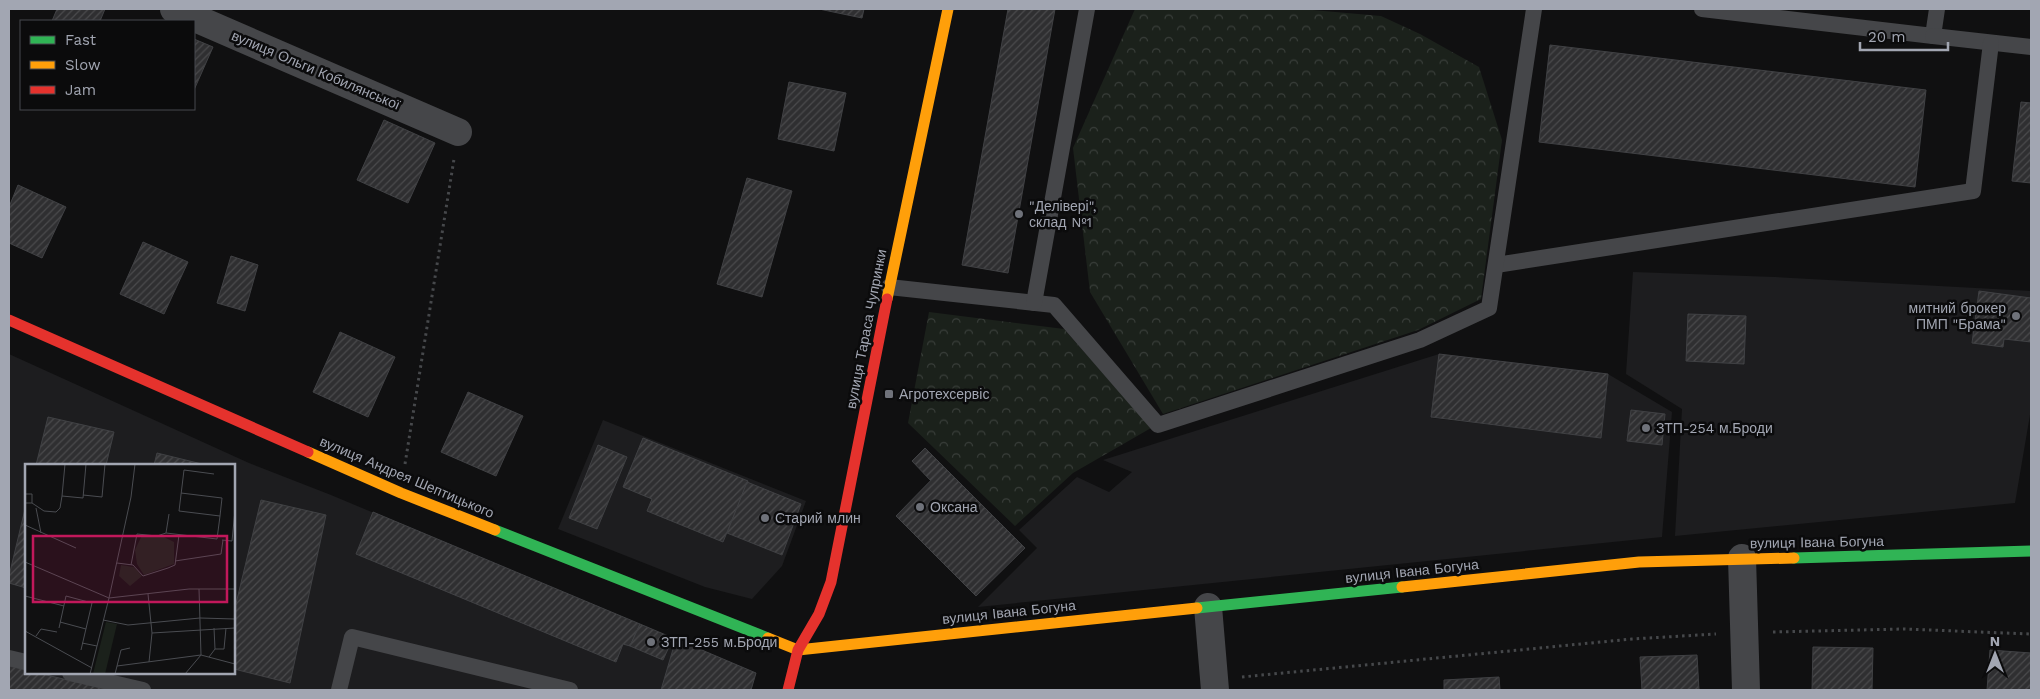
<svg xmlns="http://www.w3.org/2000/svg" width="2040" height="699" viewBox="0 0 2040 699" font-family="'Work Sans',sans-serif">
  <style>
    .built { fill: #1d1d1f; fill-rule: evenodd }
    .forest { fill: url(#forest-crowns) }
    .building { fill: url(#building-hatch); stroke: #404144 }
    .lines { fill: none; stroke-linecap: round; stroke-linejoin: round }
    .path { stroke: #46484b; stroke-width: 3; stroke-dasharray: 2.5 4; stroke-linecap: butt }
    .lane { stroke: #454649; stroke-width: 16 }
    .street { stroke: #454649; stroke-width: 28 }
    .fast { stroke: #30b455; stroke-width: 11 }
    .slow { stroke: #ff9f0a; stroke-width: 11 }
    .jam { stroke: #e5322d; stroke-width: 11 }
    .poi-dot { fill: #6f727a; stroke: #0b0b0c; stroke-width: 2 }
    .labels { text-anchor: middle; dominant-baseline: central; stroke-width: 5; stroke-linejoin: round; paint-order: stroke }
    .street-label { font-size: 14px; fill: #a2a6b2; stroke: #0b0b0c }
    .poi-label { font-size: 14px; fill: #a2a6b2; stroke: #0b0b0c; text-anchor: start }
    .inset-road { fill: none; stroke: #4a4c51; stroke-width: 1 }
    .view { fill: #c2185b; fill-opacity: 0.15; stroke: #c2185b; stroke-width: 2.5 }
    .inset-edge { fill: none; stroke: #a2a6b2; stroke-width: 2.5 }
  </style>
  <defs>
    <pattern id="forest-crowns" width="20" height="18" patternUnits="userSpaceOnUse" patternTransform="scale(1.25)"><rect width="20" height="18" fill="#1b211b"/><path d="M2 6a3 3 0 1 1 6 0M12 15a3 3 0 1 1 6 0" fill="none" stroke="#393e3a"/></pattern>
    <pattern id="building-hatch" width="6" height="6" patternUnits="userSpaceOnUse" patternTransform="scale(1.25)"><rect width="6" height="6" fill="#2f2f31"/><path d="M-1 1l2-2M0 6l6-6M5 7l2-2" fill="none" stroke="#4a4a4c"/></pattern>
  </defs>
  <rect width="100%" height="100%" fill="#101011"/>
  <g class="built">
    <path d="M1633,272L1775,277L2031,291V409L2015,503L1675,536L1682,409L1626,374Z"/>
    <path d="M9,354L249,463L331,495L756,673L751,690H9ZM26,465H234V673H26Z"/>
    <path d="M1439,354L1432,418L1601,438L1608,374L1672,412L1662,537L978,607L1037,548L1019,530L1077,477L1109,492L1132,472L1103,460Z"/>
    <path d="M603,420L806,501L782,566L752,599L705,587L558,529Z"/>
  </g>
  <g class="forest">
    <path d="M1135,9H1301L1381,16L1420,34L1479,67L1502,140L1481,299L1418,330L1163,414L1090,292L1073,148Z"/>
    <path d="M929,312L1064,329L1151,428L1073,473L1015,526L908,423Z"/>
  </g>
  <g class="building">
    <path d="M57,9H105L100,21H52Z"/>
    <path d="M819,9H864L862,18Z"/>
    <path d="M1008,9H1055L1008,273L962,265Z"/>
    <path d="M194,39L213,47L194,90Z"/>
    <path d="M1550,45L1926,90L1915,187L1539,142Z"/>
    <path d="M789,82L846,93L834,151L778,139Z"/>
    <path d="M2021,102L2031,103V183L2012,181Z"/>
    <path d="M384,120L435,143L408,203L357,180Z"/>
    <path d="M747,178L792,191L762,297L717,284Z"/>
    <path d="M18,185L66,207L42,258L9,243V207Z"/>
    <path d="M143,242L188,262L164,314L120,294Z"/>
    <path d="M231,256L258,265L245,311L217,303Z"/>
    <path d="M1979,291L2031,298V342L2004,339L2003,347L1972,343Z"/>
    <path d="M1688,314L1746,316L1744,364L1686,361Z"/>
    <path d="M340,332L395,357L368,417L313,392Z"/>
    <path d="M1439,354L1608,374L1601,438L1431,417Z"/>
    <path d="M468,392L523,416L496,476L441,452Z"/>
    <path d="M1631,410L1665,414L1662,445L1627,441Z"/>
    <path d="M48,417L114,432L106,465H36Z"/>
    <path d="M643,438L748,481L723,542L647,511L652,499L623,487Z"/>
    <path d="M598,445L627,457L597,529L569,518Z"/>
    <path d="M925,448L944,467L931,481L912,461Z"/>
    <path d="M157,453L206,465H154Z"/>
    <path d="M944,467L1025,548L976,596L896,516Z"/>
    <path d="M747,482L801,504L782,555L727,533Z"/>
    <path d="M261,500L326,515L290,683L234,669V612Z"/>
    <path d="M26,505V588L9,583V576Z"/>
    <path d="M373,512L640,624L630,646L623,644L616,662L356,554Z"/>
    <path d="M640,624L673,638L663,660L630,646Z"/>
    <path d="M676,639L756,673L751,690H661Z"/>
    <path d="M1813,647L1873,648L1872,690H1812Z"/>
    <path d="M1990,650L2031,653V690H1987Z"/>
    <path d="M1697,655L1699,690H1642L1640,657Z"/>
    <path d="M9,666L26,670V673H38L110,690H9Z"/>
    <path d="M1499,677L1500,690H1444V680Z"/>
  </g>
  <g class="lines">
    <g class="path">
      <path d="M405,464L454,159"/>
      <path d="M1773,632L1903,629L2031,634"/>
      <path d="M1242,677L1632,639L1716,634"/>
    </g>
    <g class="lane">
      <path d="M1702,9L1933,36L1937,9"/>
      <path d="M1933,36L2031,47"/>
      <path d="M1496,265L1973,191L1991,43"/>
      <path d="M889,287L1054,305L1158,425L1420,340L1489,308L1534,9"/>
      <path d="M1034,303L1087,9"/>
      <path d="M9,658L26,662"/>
      <path d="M70,673L143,690"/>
      <path d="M339,690L352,637L570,690"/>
    </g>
    <g class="street">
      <path d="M174,9L458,132"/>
      <path d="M1742,558L1746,690"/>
      <path d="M1208,607L1215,690"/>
    </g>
    <g class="fast">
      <path d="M495,530L768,638"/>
      <path d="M1794,558L2031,551"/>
      <path d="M1197,608L1402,587"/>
    </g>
    <g class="slow">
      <path d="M887,299L948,9"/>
      <path d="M308,452L401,493L495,530"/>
      <path d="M1402,587L1639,562L1794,558"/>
      <path d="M768,638L798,650L1197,608"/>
    </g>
    <g class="jam">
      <path d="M9,320L308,452"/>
      <path d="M788,690L798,650L819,614L831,582L887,299"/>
    </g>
  </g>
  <g class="poi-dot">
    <circle cx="1019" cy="214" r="5"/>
    <circle cx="2016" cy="316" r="5"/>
    <rect x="884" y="389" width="10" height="10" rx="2.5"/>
    <circle cx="1646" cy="428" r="5"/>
    <circle cx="920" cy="507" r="5"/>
    <circle cx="765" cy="518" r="5"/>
    <circle cx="651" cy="642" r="5"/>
  </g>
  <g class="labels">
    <g class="street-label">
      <text transform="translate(316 70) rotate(23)">вулиця Ольги Кобилянської</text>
      <text transform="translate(866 329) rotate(-79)">вулиця Тараса Чупринки</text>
      <text transform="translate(407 477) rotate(23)">вулиця Андрея Шептицького</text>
      <text transform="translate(1817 542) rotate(-1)">вулиця Івана Богуна</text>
      <text transform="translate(1412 571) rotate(-6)">вулиця Івана Богуна</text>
      <text transform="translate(1009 612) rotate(-6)">вулиця Івана Богуна</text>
    </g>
    <g class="poi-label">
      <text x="1029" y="206">"Делівері",<tspan x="1029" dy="16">склад №1</tspan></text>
      <text x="2006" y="308" text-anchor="end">митний брокер<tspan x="2006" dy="16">ПМП "Брама"</tspan></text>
      <text x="899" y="394">Агротехсервіс</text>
      <text x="1656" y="428">ЗТП-254 м.Броди</text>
      <text x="930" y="507">Оксана</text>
      <text x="775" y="518">Старий млин</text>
      <text x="661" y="642">ЗТП-255 м.Броди</text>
    </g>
  </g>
  <g transform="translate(25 464)">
    <rect width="210" height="210" fill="#101011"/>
    <path d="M81,158L92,160L80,210H68Z" fill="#1b211b"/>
    <path d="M117,71L139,73L149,78V100L119,111L112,100L110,86ZM96,101L109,103L117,112L105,122L94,112Z" fill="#1b211b"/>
    <path class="inset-road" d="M40,0L37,32L58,34L61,0M156,29L197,34L195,52M0,30H7V39M58,31L77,33L80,0M0,39H7L19,47L31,48L35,44L37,32M11,44L16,69M144,50L141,69L192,75L195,52L154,47L159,6L189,10M0,61L51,84M197,76L207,77L210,46M150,97L196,90L198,76M0,98L84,134L164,125H210M92,99L108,101L118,112L143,104L150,101L154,71M106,101L112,70L132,72L141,69M123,130L127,169L124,198M0,132L39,142M84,134L106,33L110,0M78,156L103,161L175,154L210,155M35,158L61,165M34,164L41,132L67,139L56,186M189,164L190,185M0,167L67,204M127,169L210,164M11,172L16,165L32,168M57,179L72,182M184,193L190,185H199L201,164M92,202L176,191L210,200M65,210L84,134M90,210L96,186L105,184M160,210L176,191L174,125"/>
    <path class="view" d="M8,72H202V138H8Z"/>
    <rect width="210" height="210" class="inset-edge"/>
  </g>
  <rect width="2040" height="699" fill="none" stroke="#a2a6b2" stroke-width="20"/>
  <rect x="20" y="20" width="175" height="90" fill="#0b0b0c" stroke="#47494e"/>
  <rect x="30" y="36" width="25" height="8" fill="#30b455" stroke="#47494e"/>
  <text x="65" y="45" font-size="15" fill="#a2a6b2">Fast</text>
  <rect x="30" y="61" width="25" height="8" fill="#ff9f0a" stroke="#47494e"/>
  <text x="65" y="70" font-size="15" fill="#a2a6b2">Slow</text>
  <rect x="30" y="86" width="25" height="8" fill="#e5322d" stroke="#47494e"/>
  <text x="65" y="95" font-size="15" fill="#a2a6b2">Jam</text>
  <g transform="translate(1995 654)" stroke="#0b0b0c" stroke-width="4" paint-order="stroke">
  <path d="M0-4L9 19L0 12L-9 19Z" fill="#a2a6b2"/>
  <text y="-8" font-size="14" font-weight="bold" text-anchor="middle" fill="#a2a6b2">N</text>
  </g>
  <path d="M1860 42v8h88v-8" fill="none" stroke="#a2a6b2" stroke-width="2.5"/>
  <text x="1868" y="42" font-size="15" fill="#a2a6b2" stroke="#0b0b0c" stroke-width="4" paint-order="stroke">20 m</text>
</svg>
